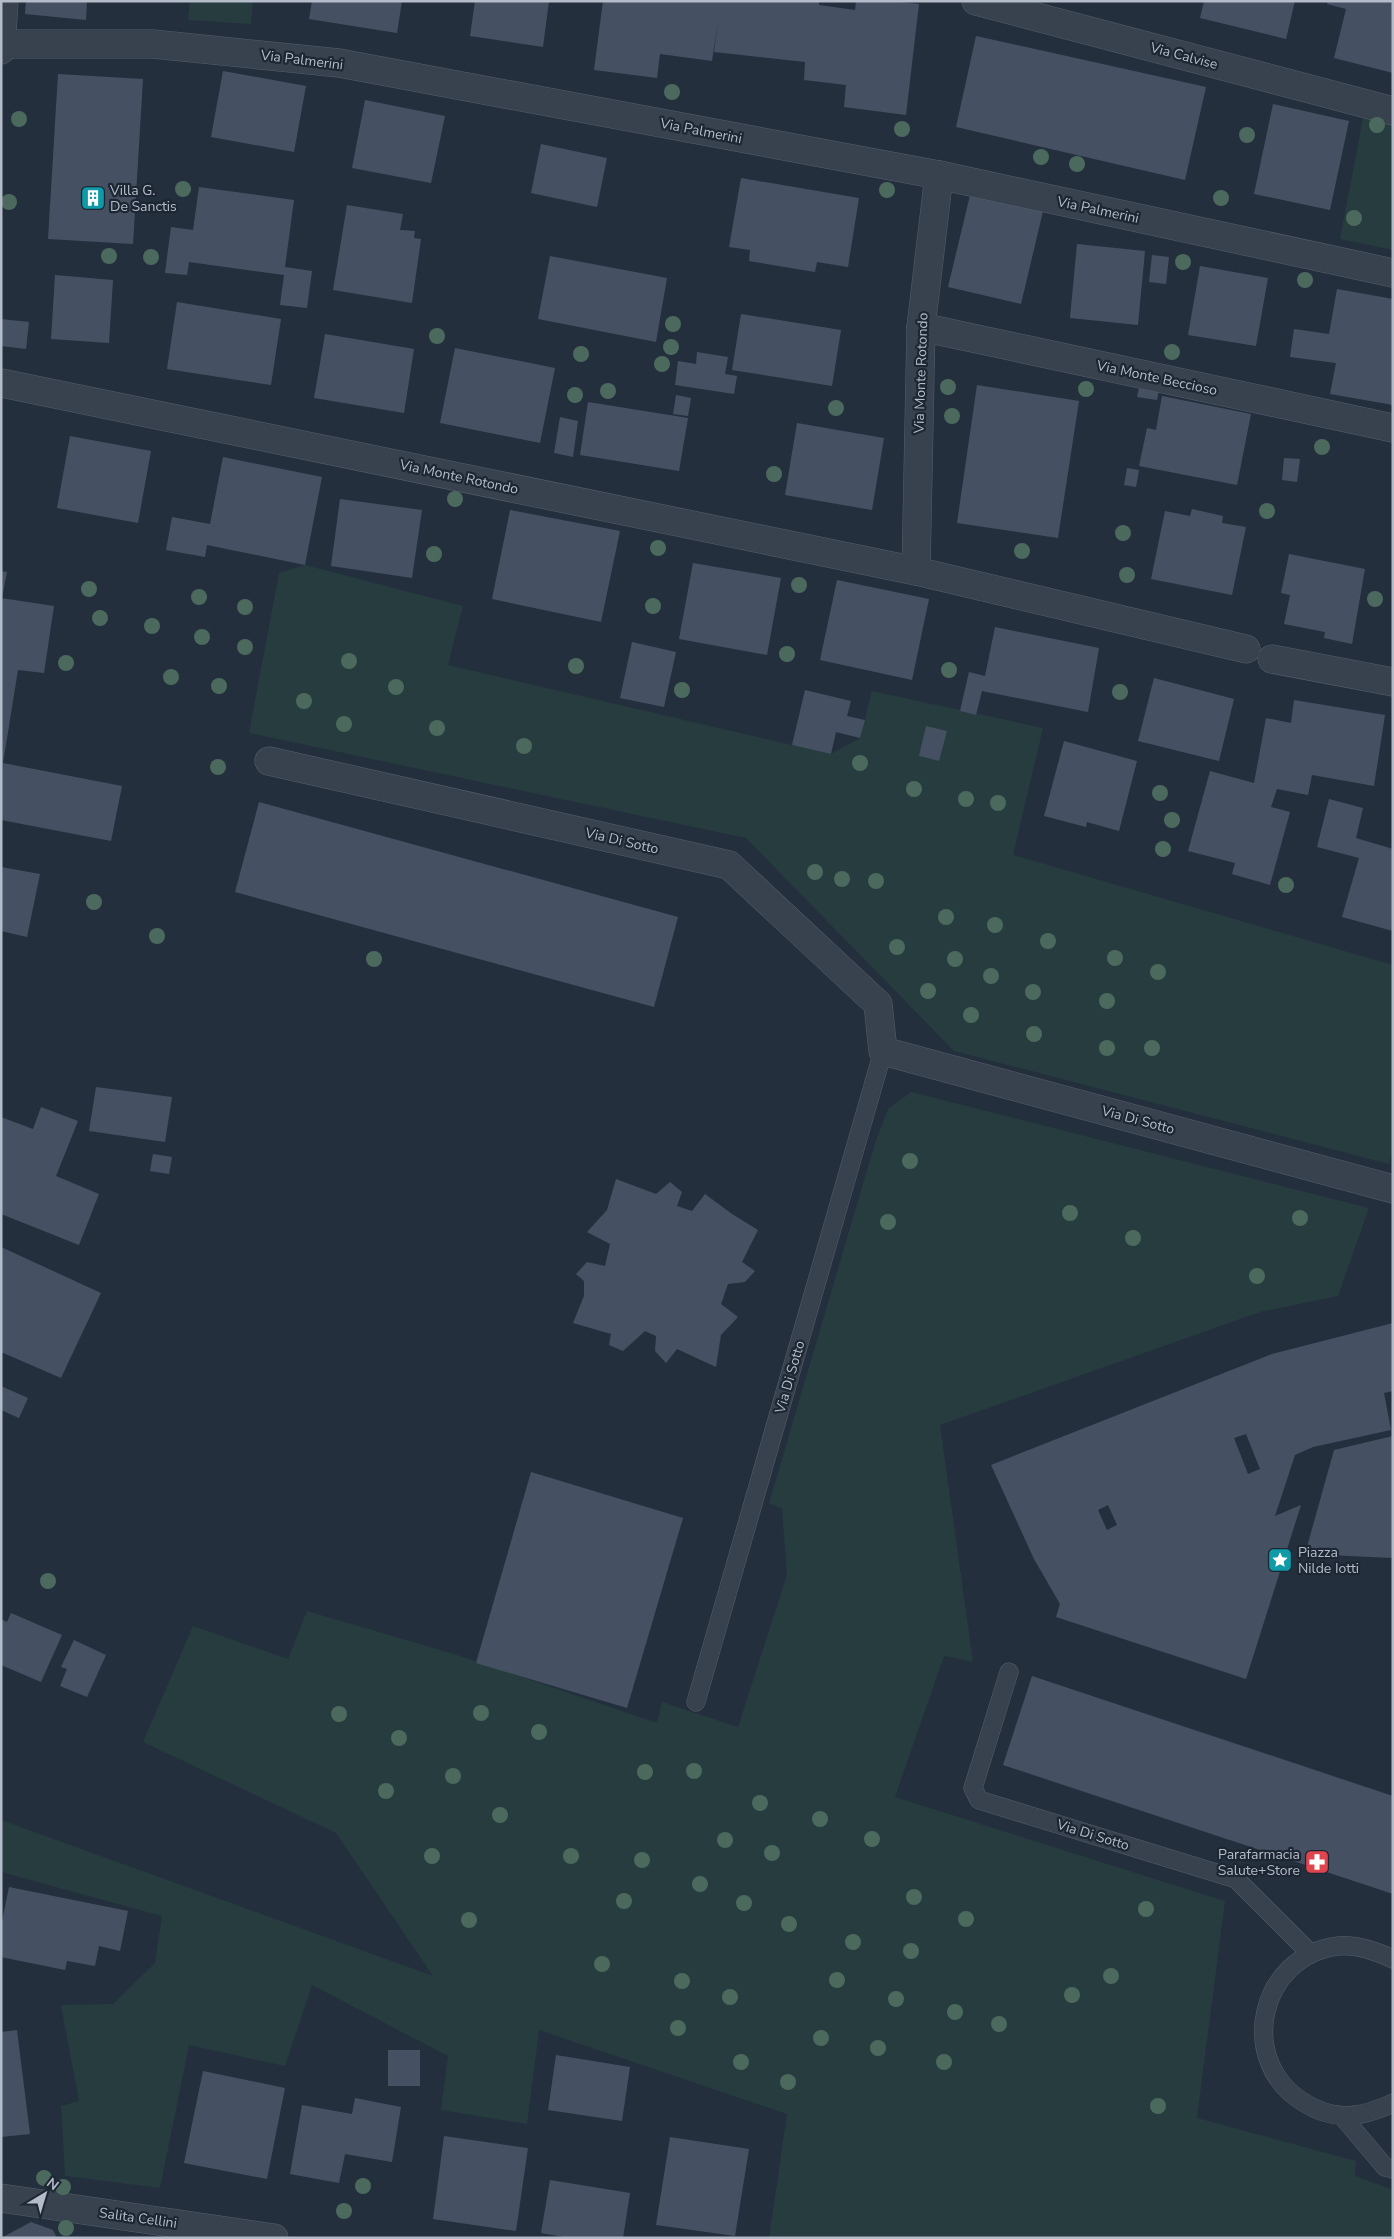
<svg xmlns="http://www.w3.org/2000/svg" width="1394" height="2239" viewBox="0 0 1394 2239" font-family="'Nunito Sans',sans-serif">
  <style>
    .green { fill: #263c3f }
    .building { fill: #455162; fill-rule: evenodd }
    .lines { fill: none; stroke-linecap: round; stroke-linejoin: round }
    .service-casing { stroke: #565f6c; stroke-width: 19 }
    .minor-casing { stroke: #565f6c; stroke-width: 29 }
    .service { stroke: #38414e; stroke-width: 18 }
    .minor { stroke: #38414e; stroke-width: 28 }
    .tree { fill: #4b6a5d }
    .labels { text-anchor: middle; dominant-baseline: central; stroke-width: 4.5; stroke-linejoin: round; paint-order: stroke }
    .street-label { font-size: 14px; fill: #b4bcc9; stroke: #1d2633 }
    .poi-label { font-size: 14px; fill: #b4bcc9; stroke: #1d2633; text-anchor: start }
  </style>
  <rect width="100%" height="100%" fill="#242f3e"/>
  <g class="green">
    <path d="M190,1H253L251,24L188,20Z"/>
    <path d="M1364,113L1393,120V250L1340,239Z"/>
    <path d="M305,565L463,606L448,665L831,754L860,738L872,691L1043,728L1013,855L1393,965V1146L1389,1164L954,1051L746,838L249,733L279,573Z"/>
    <path d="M911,1092L1369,1208L1338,1296L1260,1312L940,1425L973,1662L944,1656L895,1797L1225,1901L1197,2118L1356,2161L1355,2176L1393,2190V2238H769L787,2114L539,2030L527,2124L441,2110L448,2056L312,1985L285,2066L189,2045L160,2188L65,2176L61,2106L79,2101L61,2005L113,2004L155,1963L162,1916L1,1872V1820L433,1976L336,1833L143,1742L193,1626L288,1659L307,1611L454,1654L657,1723L662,1702L738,1727L787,1575L782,1509L769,1503L875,1143L888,1109Z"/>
  </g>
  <g class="building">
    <path d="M26,1H87L86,20L25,14Z"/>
    <path d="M312,1H402L397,33L309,19Z"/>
    <path d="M475,1H549L543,47L470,36Z"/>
    <path d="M603,1H819V5L855,10L856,1H893L919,4L906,115L844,107L846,85L804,80L805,62L714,52L718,21L712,61L660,54L657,78L594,70Z"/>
    <path d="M1204,1H1295L1286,39L1200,18Z"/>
    <path d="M1328,1H1393V73L1334,58L1346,9L1327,4Z"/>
    <path d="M976,36L1206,87L1185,180L956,127Z"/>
    <path d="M223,71L306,86L294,152L211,137Z"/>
    <path d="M58,74L143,79L133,244L48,239Z"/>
    <path d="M365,100L445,116L431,183L352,168Z"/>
    <path d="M1273,104L1349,121L1330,210L1254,194Z"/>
    <path d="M541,144L607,158L597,207L531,193Z"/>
    <path d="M741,178L859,198L848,267L817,262L815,272L749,261L750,250L729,247Z"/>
    <path d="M199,187L294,200L285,267L312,271L307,308L280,305L284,275L189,262L187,275L165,273L171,227L193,230Z"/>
    <path d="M971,191L1044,207L1021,304L948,287Z"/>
    <path d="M347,205L403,214L400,230L415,231L414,238L421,239L412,303L333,290Z"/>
    <path d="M1077,244L1145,251L1138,325L1070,318Z"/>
    <path d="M1152,255L1169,257L1166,284L1149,282Z"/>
    <path d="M550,256L667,278L656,342L538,319Z"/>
    <path d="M1200,266L1268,278L1256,346L1188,335Z"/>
    <path d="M55,275L113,280L109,343L51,339Z"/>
    <path d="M1337,289L1393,299V405L1330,394L1336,363L1290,357L1294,329L1329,334Z"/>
    <path d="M177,302L281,319L271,385L167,369Z"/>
    <path d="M741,314L841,330L832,386L732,370Z"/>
    <path d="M1,319L29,322L26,349L1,346Z"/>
    <path d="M325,334L414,349L404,413L314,398Z"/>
    <path d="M455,348L555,368L540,443L440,423Z"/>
    <path d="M697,352L728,357L725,374L737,376L734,394L675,385L678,361L696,364Z"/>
    <path d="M1141,379L1160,383L1157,400L1137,397Z"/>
    <path d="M977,385L1079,401L1058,538L957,523Z"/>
    <path d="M676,395L691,398L688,416L673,414Z"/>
    <path d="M1162,396L1251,414L1237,485L1139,466L1147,428L1156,430Z"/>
    <path d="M588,402L688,418L679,471L580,455Z"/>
    <path d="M560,417L578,421L573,457L554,453Z"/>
    <path d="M797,423L884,438L872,510L785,495Z"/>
    <path d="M70,436L151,451L138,523L57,508Z"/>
    <path d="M223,457L322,477L305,565L207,545L205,557L166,550L172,517L210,524Z"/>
    <path d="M1284,458L1300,459L1297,482L1282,480Z"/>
    <path d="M1127,468L1139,470L1136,487L1124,485Z"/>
    <path d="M340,499L422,510L412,578L331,566Z"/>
    <path d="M1192,509L1223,516L1222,523L1246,527L1232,595L1151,579L1165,511L1190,516Z"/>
    <path d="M510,510L620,531L601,622L492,599Z"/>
    <path d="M1289,554L1365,569L1352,644L1324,638L1325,632L1284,624L1290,595L1281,593Z"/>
    <path d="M693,563L781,578L767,655L679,639Z"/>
    <path d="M1,571L7,572L2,598H1Z"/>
    <path d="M837,580L929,599L912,680L820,660Z"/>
    <path d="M1,598L54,606L44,673L18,670L3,763L122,786L111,841L1,820Z"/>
    <path d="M995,627L1099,648L1088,712L982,691L976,715L960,711L969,672L985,676Z"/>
    <path d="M632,642L676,652L664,707L620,698Z"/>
    <path d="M1154,678L1234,699L1219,761L1138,741Z"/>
    <path d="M805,690L851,701L847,716L865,720L860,738L836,732L831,754L792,745Z"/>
    <path d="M1294,700L1385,715L1374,786L1312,775L1308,795L1277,789L1271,807L1290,812L1270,885L1232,874L1235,863L1188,851L1210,771L1254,783L1266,718L1291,723Z"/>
    <path d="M926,726L947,731L939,761L919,756Z"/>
    <path d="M1064,741L1137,761L1119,831L1087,822L1086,827L1044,816Z"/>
    <path d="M1329,799L1363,808L1356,838L1393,849V931L1342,917L1359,858L1317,847Z"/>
    <path d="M259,802L678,917L654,1007L235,892Z"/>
    <path d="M1,867L40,874L27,937L1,931Z"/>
    <path d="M96,1087L172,1097L165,1142L89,1131Z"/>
    <path d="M41,1107L78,1121L56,1176L99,1194L79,1245L1,1214V1117L33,1129Z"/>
    <path d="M153,1154L172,1157L169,1174L150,1171Z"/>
    <path d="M616,1179L656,1194L670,1182L682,1192L677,1206L692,1211L705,1194L732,1214L758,1230L742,1262L755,1271L745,1282L728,1284L721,1304L738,1317L721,1335L716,1367L677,1349L666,1363L655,1351L656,1336L645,1331L623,1351L609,1345L611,1334L573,1323L584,1296V1281L576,1274L587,1262L605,1266L610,1244L587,1232L607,1210Z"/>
    <path d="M1,1247L101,1293L61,1378L1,1352Z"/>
    <path d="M1393,1323V1391L1384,1393L1391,1430L1313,1447L1295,1455L1275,1516L1301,1505L1246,1679L1056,1617L1060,1604L1034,1559L991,1465L1272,1354ZM1246,1434L1260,1469L1248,1474L1234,1438ZM1108,1505L1117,1525L1107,1530L1098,1510Z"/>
    <path d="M1,1386L28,1398L19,1418L1,1410Z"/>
    <path d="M1393,1436V1558L1305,1554L1334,1450Z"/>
    <path d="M531,1472L683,1518L627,1708L476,1663Z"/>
    <path d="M11,1613L62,1635L41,1682L1,1665V1619L7,1622Z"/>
    <path d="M74,1640L106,1655L87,1697L60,1686L67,1669L61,1667Z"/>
    <path d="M1032,1676L1393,1796V1894L1003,1765Z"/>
    <path d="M9,1887L128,1911L120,1951L99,1946L95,1966L67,1961L65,1970L1,1957V1926Z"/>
    <path d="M17,2030L30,2134L1,2137V2032Z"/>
    <rect x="388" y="2050" width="32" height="36"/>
    <path d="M556,2055L630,2067L622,2121L548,2110Z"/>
    <path d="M203,2071L285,2088L267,2179L184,2163Z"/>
    <path d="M355,2098L401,2107L392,2162L345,2154L339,2183L290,2174L302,2105L352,2114Z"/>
    <path d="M444,2136L528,2148L516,2231L433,2219Z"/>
    <path d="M670,2137L749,2149L735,2236L656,2225Z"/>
    <path d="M550,2180L630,2193L623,2238H569L541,2233Z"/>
    <path d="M31,2222L53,2230L57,2238H1Z"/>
  </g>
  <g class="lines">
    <defs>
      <g id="service">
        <path d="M1009,1672L973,1788L979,1800L1236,1879L1311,1954"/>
        <path d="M696,1702L883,1051"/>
        <path d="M1393,1959C1375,1951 1357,1944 1338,1946C1259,1956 1236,2060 1303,2102C1334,2122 1361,2118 1393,2103"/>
        <path d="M1342,2116L1385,2167L1393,2169"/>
      </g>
      <g id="minor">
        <path d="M976,1L1393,111"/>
        <path d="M2,44H153L339,63L939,175L1393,273"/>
        <path d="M1,50L4,1"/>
        <path d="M921,327L1393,428"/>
        <path d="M1,383L916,571L1246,649"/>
        <path d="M916,571L921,327L939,175"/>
        <path d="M1272,659L1393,682"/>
        <path d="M269,761L729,865L878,1004L883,1051L1393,1189"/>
        <path d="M1,2198L274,2238"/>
      </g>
    </defs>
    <use href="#service" class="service-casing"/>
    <use href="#minor" class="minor-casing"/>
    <use href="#service" class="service"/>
    <use href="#minor" class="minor"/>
  </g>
  <g class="tree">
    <circle cx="672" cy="92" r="8"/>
    <circle cx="19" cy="119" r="8"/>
    <circle cx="1377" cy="125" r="8"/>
    <circle cx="902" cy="129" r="8"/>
    <circle cx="1247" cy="135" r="8"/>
    <circle cx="1041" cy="157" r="8"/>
    <circle cx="1077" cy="164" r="8"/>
    <circle cx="183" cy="189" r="8"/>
    <circle cx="887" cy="190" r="8"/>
    <circle cx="1221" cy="198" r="8"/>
    <circle cx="9" cy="202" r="8"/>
    <circle cx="1354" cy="218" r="8"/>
    <circle cx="109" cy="256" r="8"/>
    <circle cx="151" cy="257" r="8"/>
    <circle cx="1183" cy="262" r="8"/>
    <circle cx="1305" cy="280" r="8"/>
    <circle cx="673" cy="324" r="8"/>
    <circle cx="437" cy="336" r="8"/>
    <circle cx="671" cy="347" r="8"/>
    <circle cx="1172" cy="352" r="8"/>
    <circle cx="581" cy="354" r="8"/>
    <circle cx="662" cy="364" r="8"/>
    <circle cx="948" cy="387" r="8"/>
    <circle cx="1086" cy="389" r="8"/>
    <circle cx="608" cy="391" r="8"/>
    <circle cx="575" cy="395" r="8"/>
    <circle cx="836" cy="408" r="8"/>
    <circle cx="952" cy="416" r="8"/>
    <circle cx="1322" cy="447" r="8"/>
    <circle cx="774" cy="474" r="8"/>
    <circle cx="455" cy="499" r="8"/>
    <circle cx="1267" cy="511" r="8"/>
    <circle cx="1123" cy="533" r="8"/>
    <circle cx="658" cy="548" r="8"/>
    <circle cx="1022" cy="551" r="8"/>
    <circle cx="434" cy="554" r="8"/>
    <circle cx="1127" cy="575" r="8"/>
    <circle cx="799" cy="585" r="8"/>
    <circle cx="89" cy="589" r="8"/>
    <circle cx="199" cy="597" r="8"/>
    <circle cx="1375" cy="599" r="8"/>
    <circle cx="653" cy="606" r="8"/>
    <circle cx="245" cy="607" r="8"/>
    <circle cx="100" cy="618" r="8"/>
    <circle cx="152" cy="626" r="8"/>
    <circle cx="202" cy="637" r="8"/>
    <circle cx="245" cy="647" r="8"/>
    <circle cx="787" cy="654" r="8"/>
    <circle cx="349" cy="661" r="8"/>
    <circle cx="66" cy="663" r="8"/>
    <circle cx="576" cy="666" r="8"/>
    <circle cx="949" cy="670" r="8"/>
    <circle cx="171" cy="677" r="8"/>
    <circle cx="219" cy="686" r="8"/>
    <circle cx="396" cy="687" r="8"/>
    <circle cx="682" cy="690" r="8"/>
    <circle cx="1120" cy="692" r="8"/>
    <circle cx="304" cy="701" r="8"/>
    <circle cx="344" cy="724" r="8"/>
    <circle cx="437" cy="728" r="8"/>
    <circle cx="524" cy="746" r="8"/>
    <circle cx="860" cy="763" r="8"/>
    <circle cx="218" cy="767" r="8"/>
    <circle cx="914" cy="789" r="8"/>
    <circle cx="1160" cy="793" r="8"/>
    <circle cx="966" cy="799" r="8"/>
    <circle cx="998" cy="803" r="8"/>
    <circle cx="1172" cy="820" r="8"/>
    <circle cx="1163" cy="849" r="8"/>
    <circle cx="815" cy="872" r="8"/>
    <circle cx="842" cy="879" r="8"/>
    <circle cx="876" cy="881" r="8"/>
    <circle cx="1286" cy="885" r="8"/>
    <circle cx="94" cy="902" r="8"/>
    <circle cx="946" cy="917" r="8"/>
    <circle cx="995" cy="925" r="8"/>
    <circle cx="157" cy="936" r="8"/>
    <circle cx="1048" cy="941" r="8"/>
    <circle cx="897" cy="947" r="8"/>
    <circle cx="1115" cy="958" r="8"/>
    <circle cx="374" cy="959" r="8"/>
    <circle cx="955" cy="959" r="8"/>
    <circle cx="1158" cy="972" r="8"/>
    <circle cx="991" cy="976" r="8"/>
    <circle cx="928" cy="991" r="8"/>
    <circle cx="1033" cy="992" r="8"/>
    <circle cx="1107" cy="1001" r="8"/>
    <circle cx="971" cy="1015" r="8"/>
    <circle cx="1034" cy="1034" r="8"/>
    <circle cx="1107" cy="1048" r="8"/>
    <circle cx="1152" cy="1048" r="8"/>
    <circle cx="910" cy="1161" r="8"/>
    <circle cx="1070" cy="1213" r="8"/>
    <circle cx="1300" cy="1218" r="8"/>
    <circle cx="888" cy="1222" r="8"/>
    <circle cx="1133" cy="1238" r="8"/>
    <circle cx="1257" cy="1276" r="8"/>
    <circle cx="48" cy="1581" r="8"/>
    <circle cx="481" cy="1713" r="8"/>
    <circle cx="339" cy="1714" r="8"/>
    <circle cx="539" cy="1732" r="8"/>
    <circle cx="399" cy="1738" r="8"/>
    <circle cx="694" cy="1771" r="8"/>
    <circle cx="645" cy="1772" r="8"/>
    <circle cx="453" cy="1776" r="8"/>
    <circle cx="386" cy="1791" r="8"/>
    <circle cx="760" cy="1803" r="8"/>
    <circle cx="500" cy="1815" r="8"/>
    <circle cx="820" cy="1819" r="8"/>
    <circle cx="872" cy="1839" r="8"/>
    <circle cx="725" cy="1840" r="8"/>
    <circle cx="772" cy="1853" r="8"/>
    <circle cx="432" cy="1856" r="8"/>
    <circle cx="571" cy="1856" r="8"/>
    <circle cx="642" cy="1860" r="8"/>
    <circle cx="700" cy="1884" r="8"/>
    <circle cx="914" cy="1897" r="8"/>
    <circle cx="624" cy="1901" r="8"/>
    <circle cx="744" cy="1903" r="8"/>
    <circle cx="1146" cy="1909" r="8"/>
    <circle cx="966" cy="1919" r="8"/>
    <circle cx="469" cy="1920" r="8"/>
    <circle cx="789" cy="1924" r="8"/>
    <circle cx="853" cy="1942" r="8"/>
    <circle cx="911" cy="1951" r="8"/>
    <circle cx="602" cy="1964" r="8"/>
    <circle cx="1111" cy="1976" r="8"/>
    <circle cx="837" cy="1980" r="8"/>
    <circle cx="682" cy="1981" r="8"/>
    <circle cx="1072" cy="1995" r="8"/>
    <circle cx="730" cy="1997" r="8"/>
    <circle cx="896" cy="1999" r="8"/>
    <circle cx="955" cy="2012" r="8"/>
    <circle cx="999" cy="2024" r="8"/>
    <circle cx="678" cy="2028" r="8"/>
    <circle cx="821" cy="2038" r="8"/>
    <circle cx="878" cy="2048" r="8"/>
    <circle cx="741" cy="2062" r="8"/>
    <circle cx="944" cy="2062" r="8"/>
    <circle cx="788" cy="2082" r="8"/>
    <circle cx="1158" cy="2106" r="8"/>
    <circle cx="44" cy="2178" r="8"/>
    <circle cx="363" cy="2186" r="8"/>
    <circle cx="63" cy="2187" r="8"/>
    <circle cx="344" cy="2211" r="8"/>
    <circle cx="66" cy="2228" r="8"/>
  </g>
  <defs>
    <symbol id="building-square" viewBox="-11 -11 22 22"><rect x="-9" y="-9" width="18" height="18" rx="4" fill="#0f9aa8" stroke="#1d2633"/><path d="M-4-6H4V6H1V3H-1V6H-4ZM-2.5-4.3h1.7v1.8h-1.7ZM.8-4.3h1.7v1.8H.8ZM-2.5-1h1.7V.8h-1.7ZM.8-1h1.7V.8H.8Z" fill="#fff"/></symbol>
    <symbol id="sight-square" viewBox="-11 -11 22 22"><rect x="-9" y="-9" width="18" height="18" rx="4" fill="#0f9aa8" stroke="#1d2633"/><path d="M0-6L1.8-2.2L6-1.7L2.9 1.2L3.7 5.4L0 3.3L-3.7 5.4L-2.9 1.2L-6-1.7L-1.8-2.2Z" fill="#fff"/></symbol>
    <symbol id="pharmacy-square" viewBox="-11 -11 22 22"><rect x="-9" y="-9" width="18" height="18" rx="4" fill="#e0444e" stroke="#1d2633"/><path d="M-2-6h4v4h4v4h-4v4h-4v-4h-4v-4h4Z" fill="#fff"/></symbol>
  </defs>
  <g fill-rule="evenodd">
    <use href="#building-square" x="79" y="184" width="28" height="28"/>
    <use href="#sight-square" x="1266" y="1546" width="28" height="28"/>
    <use href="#pharmacy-square" x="1303" y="1848" width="28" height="28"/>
  </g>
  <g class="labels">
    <g class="street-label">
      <text transform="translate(1184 56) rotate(15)">Via Calvise</text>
      <text transform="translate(302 60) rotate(7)">Via Palmerini</text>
      <text transform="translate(701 131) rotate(11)">Via Palmerini</text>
      <text transform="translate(1098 210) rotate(12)">Via Palmerini</text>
      <text transform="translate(921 373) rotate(-88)">Via Monte Rotondo</text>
      <text transform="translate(1157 378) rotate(12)">Via Monte Beccioso</text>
      <text transform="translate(459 477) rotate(12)">Via Monte Rotondo</text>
      <text transform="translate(622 841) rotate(13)">Via Di Sotto</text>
      <text transform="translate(1138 1120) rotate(15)">Via Di Sotto</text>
      <text transform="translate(790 1377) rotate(-74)">Via Di Sotto</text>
      <text transform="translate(1093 1835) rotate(17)">Via Di Sotto</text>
      <text transform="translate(138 2218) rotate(8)">Salita Cellini</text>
    </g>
    <g class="poi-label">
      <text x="110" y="190">Villa G.<tspan x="110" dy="16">De Sanctis</tspan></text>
      <text x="1298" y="1552">Piazza<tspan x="1298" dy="16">Nilde Iotti</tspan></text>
      <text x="1300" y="1854" text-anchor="end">Parafarmacia<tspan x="1300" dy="16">Salute+Store</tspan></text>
    </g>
  </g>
  <rect width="1394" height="2239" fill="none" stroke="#b4bcc9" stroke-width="5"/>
  <g transform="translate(45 2194) rotate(38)" stroke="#1d2633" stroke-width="4" paint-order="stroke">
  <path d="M0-4L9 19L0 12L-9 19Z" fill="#b4bcc9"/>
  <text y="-8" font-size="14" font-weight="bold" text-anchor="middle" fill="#b4bcc9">N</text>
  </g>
</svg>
